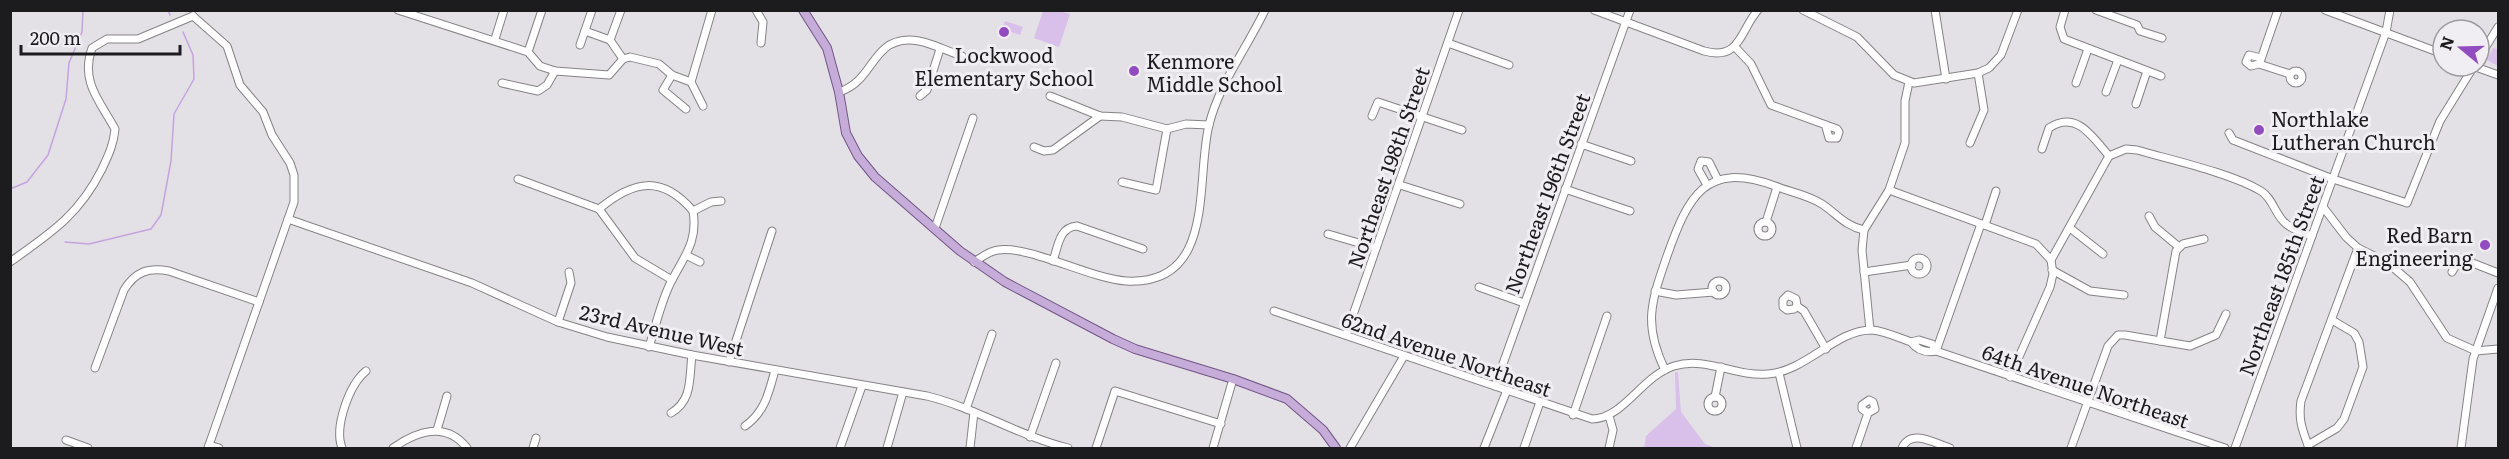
<svg xmlns="http://www.w3.org/2000/svg" width="2509" height="459" viewBox="0 0 2509 459" font-family="Literata,serif">
  <style>
    .green { fill: #d8c0ea }
    .lines { fill: none; stroke-linecap: round; stroke-linejoin: round }
    .stream { stroke: #c6a3df; stroke-width: 1.5 }
    .minor-casing { stroke: #858387; stroke-width: 9 }
    .major-casing { stroke: #725586; stroke-width: 10 }
    .minor { stroke: #fff; stroke-width: 7 }
    .major { stroke: #c6acd8; stroke-width: 8 }
    .poi-dot { fill: #934cbf; stroke: #f1eef3; stroke-width: 2 }
    .labels { text-anchor: middle; dominant-baseline: central; stroke-width: 6; stroke-linejoin: round; paint-order: stroke }
    .poi-label { font-size: 20px; fill: #1c1b1d; stroke: #f1eef3; text-anchor: start }
    .street-label { font-size: 20px; fill: #1c1b1d; stroke: #f1eef3 }
  </style>
  <rect width="100%" height="100%" fill="#e3e1e6"/>
  <g class="green">
    <path d="M1043,11H1059L1070,14L1059,47L1034,38Z"/>
    <path d="M1005,21L1023,27L1020,35L1002,29Z"/>
    <path d="M2493,48L2498,49V66L2487,60Z"/>
    <path d="M1675,372H1678L1681,412L1705,444L1716,448H1644L1646,436L1676,409Z"/>
  </g>
  <g class="lines">
    <g class="stream">
      <path d="M168,10L170,15"/>
      <path d="M10,189L27,182L48,155L66,99L69,63L82,32L83,10"/>
      <path d="M65,242L89,244L151,229L161,215L171,161L174,114L194,79L193,55L183,32"/>
    </g>
    <defs>
      <g id="minor">
        <path d="M398,10L528,52L540,66L555,71L609,75L623,59"/>
        <path d="M756,10L763,22L761,43"/>
        <path d="M1594,10L1704,51C1741,61 1740,30 1758,10"/>
        <path d="M1803,10L1857,37L1894,75L1914,83L1978,73L1989,68L2001,55L2018,10"/>
        <path d="M1935,10L1946,79"/>
        <path d="M2065,10L2060,27L2064,39L2161,76"/>
        <path d="M2096,10L2137,25L2140,31L2162,38"/>
        <path d="M2325,10L2443,54"/>
        <path d="M193,16L227,46L240,85L263,112L272,135L290,163L294,175V202L208,448"/>
        <path d="M585,31L610,40L623,59"/>
        <path d="M495,39L504,10"/>
        <path d="M610,40L621,10"/>
        <path d="M1448,43L1509,65"/>
        <path d="M580,45L592,10"/>
        <path d="M1735,47L1751,64L1771,105L1837,129L1839,132L1837,138H1829L1826,127"/>
        <path d="M528,52L542,10"/>
        <path d="M2261,58L2249,55L2246,62L2251,66L2259,64L2290,74"/>
        <path d="M2479,58L2498,27"/>
        <path d="M623,59L630,57L659,64L672,75L691,82L703,106"/>
        <path d="M2260,62L2278,10"/>
        <path d="M2473,66L2498,75"/>
        <circle cx="2296" cy="77" r="6"/>
        <path d="M672,75L663,90L686,109"/>
        <path d="M691,82L712,10"/>
        <path d="M502,83L538,91L547,85L555,71"/>
        <path d="M2076,83L2088,49"/>
        <path d="M839,92C874,81 871,41 908,40C924,39 946,51 962,56"/>
        <path d="M2106,92L2118,60"/>
        <path d="M920,96L927,90L940,49"/>
        <path d="M1050,96L1100,116L1122,117L1167,129L1186,124L1209,125"/>
        <path d="M2136,104L2147,71"/>
        <path d="M1372,116L1378,102L1462,130"/>
        <path d="M2229,133L2233,140L2333,179L2407,203L2440,121L2474,66"/>
        <path d="M1970,143L1984,110L1978,73"/>
        <path d="M1581,144L1631,161"/>
        <path d="M1034,147L1044,151L1053,150L1100,116"/>
        <path d="M2042,149L2049,128C2076,110 2092,136 2109,156L2126,149L2137,150C2171,160 2231,173 2261,191C2272,198 2274,211 2283,221C2290,229 2302,232 2312,236"/>
        <path d="M518,179L599,209L635,258L672,280"/>
        <path d="M1122,182L1156,190L1167,129"/>
        <path d="M1400,185L1460,204"/>
        <path d="M1707,185L1698,169L1701,161L1709,162L1718,180"/>
        <path d="M1565,189L1630,211"/>
        <path d="M1889,190L2036,244L2051,260"/>
        <path d="M2323,207L2346,237L2358,248L2388,263L2410,282L2447,338L2476,351L2498,349"/>
        <path d="M599,209C634,180 662,175 693,211"/>
        <path d="M2149,216L2155,227L2179,247"/>
        <path d="M288,219L472,283L558,322L607,337L692,355L927,396C976,408 1019,436 1068,448"/>
        <circle cx="1765" cy="229" r="7"/>
        <path d="M1766,222L1777,187"/>
        <path d="M1981,224L1936,351L2225,448"/>
        <path d="M1985,225L1996,191"/>
        <path d="M935,228L973,118"/>
        <path d="M2070,228L2103,254"/>
        <path d="M1328,234L1376,248"/>
        <path d="M688,256L700,262"/>
        <circle cx="1919" cy="266" r="8"/>
        <path d="M1053,261C1058,247 1059,227 1077,226L1143,249"/>
        <path d="M10,262C51,233 79,215 102,169C108,156 114,144 115,129C100,101 80,82 92,48L107,39H138L193,16"/>
        <path d="M974,262C982,257 989,251 998,250C1029,245 1091,279 1126,281C1217,286 1195,181 1209,125C1219,84 1247,48 1265,10"/>
        <path d="M2052,270L2090,291L2124,295"/>
        <path d="M1864,272L1912,265"/>
        <path d="M2452,272L2460,258L2498,273"/>
        <circle cx="1719" cy="288" r="7"/>
        <path d="M1479,287L1524,303"/>
        <path d="M1655,291L1676,295L1714,292"/>
        <path d="M1797,306L1794,309L1787,310L1783,307V300L1788,295L1796,299L1797,306L1804,311L1826,349"/>
        <path d="M1274,311L1592,419C1623,419 1642,376 1674,366C1706,356 1735,377 1768,374C1805,372 1837,329 1872,330C1885,331 1899,338 1911,342"/>
        <path d="M558,322L571,283L569,272"/>
        <path d="M1870,330L1862,250L1864,230L1889,190L1905,143V101L1909,82"/>
        <path d="M1346,335L1459,10"/>
        <path d="M1919,340L1932,344L1936,351C1926,353 1918,351 1911,342Z"/>
        <path d="M2160,341L2176,251L2183,244L2204,239"/>
        <path d="M649,347C656,326 661,300 672,280C685,255 698,241 693,211L711,202L721,201"/>
        <path d="M729,362L772,231"/>
        <path d="M95,368L124,290C135,272 148,267 169,271L259,302"/>
        <path d="M1665,370C1643,325 1651,302 1667,256C1688,197 1705,160 1775,186C1790,192 1808,195 1822,204C1837,214 1845,226 1864,230"/>
        <path d="M1779,373L1797,448"/>
        <path d="M2010,377L2050,287L2053,274L2051,260L2109,156"/>
        <path d="M1495,386L1630,10"/>
        <circle cx="1715" cy="404" r="7"/>
        <path d="M1715,397L1721,367"/>
        <path d="M966,409L992,334"/>
        <path d="M671,413C693,400 689,378 692,355"/>
        <path d="M1573,415L1607,316"/>
        <path d="M745,426C765,412 769,392 775,370"/>
        <path d="M437,430L447,396"/>
        <path d="M1030,437L1056,363"/>
        <path d="M66,440L88,448"/>
        <path d="M209,445L219,448"/>
        <path d="M2308,445L2337,428L2344,419L2363,367L2359,342L2354,333L2332,320"/>
        <path d="M342,448C334,427 349,385 366,371"/>
        <path d="M393,448C417,431 446,421 467,448"/>
        <path d="M533,448L536,438"/>
        <path d="M840,448L862,386"/>
        <path d="M887,448L903,392"/>
        <path d="M970,448L974,412"/>
        <path d="M1096,448L1115,391L1221,424"/>
        <path d="M1213,448L1233,379"/>
        <path d="M1350,448L1404,356"/>
        <path d="M1484,448L1507,390"/>
        <path d="M1524,448L1540,402"/>
        <path d="M1609,448L1613,430L1609,416"/>
        <path d="M1856,448L1868,413L1875,409L1873,402L1869,400L1862,405V409L1868,413"/>
        <path d="M1902,448C1911,428 1934,443 1950,448"/>
        <path d="M2071,448L2108,346L2118,335H2125L2190,346L2216,335L2226,314"/>
        <path d="M2235,448L2386,32L2390,10"/>
        <path d="M2309,448C2303,431 2298,421 2301,401L2358,248"/>
        <path d="M2461,448L2473,359L2498,288"/>
      </g>
      <path id="major" d="M803,10L827,48L839,92L846,133L858,156L875,177L960,251L1005,282L1113,339L1135,349L1233,379L1287,399L1323,430L1336,448"/>
    </defs>
    <use href="#minor" class="minor-casing"/>
    <use href="#major" class="major-casing"/>
    <use href="#minor" class="minor"/>
    <use href="#major" class="major"/>
  </g>
  <g class="poi-dot">
    <circle cx="1004" cy="32" r="6"/>
    <circle cx="1134" cy="71" r="6"/>
    <circle cx="2259" cy="130" r="6"/>
    <circle cx="2485" cy="245" r="6"/>
  </g>
  <g class="labels">
    <g class="poi-label">
      <text x="1004" y="54" text-anchor="middle">Lockwood<tspan x="1004" dy="23">Elementary School</tspan></text>
      <text x="1146" y="60">Kenmore<tspan x="1146" dy="23">Middle School</tspan></text>
      <text x="2271" y="118">Northlake<tspan x="2271" dy="23">Lutheran Church</tspan></text>
      <text x="2473" y="234" text-anchor="end">Red Barn<tspan x="2473" dy="23">Engineering</tspan></text>
    </g>
    <g class="street-label">
      <text transform="translate(1387 167) rotate(-71)">Northeast 198th Street</text>
      <text transform="translate(1546 193) rotate(-70)">Northeast 196th Street</text>
      <text transform="translate(2280 275) rotate(-70)">Northeast 185th Street</text>
      <text transform="translate(662 329) rotate(13)">23rd Avenue West</text>
      <text transform="translate(1447 353) rotate(19)">62nd Avenue Northeast</text>
      <text transform="translate(2086 385) rotate(19)">64th Avenue Northeast</text>
    </g>
  </g>
  <rect width="2509" height="459" fill="none" stroke="#1c1b1d" stroke-width="24"/>
  <g transform="translate(2461 48) rotate(289)"><circle r="28" fill="#f1eef3" stroke="#9c9a9d" stroke-width="1.5"/>
  <path d="M0-4.5L10 22L0 15L-10 22Z" fill="#934cbf"/>
  <text y="-9" font-size="16" font-weight="bold" text-anchor="middle" fill="#1c1b1d">N</text>
  </g>
  <path d="M21 45v9h159v-9" fill="none" stroke="#1c1b1d" stroke-width="3"/>
  <text x="30" y="45" font-size="18" fill="#1c1b1d" stroke="#f1eef3" stroke-width="4.5" paint-order="stroke">200 m</text>
</svg>
